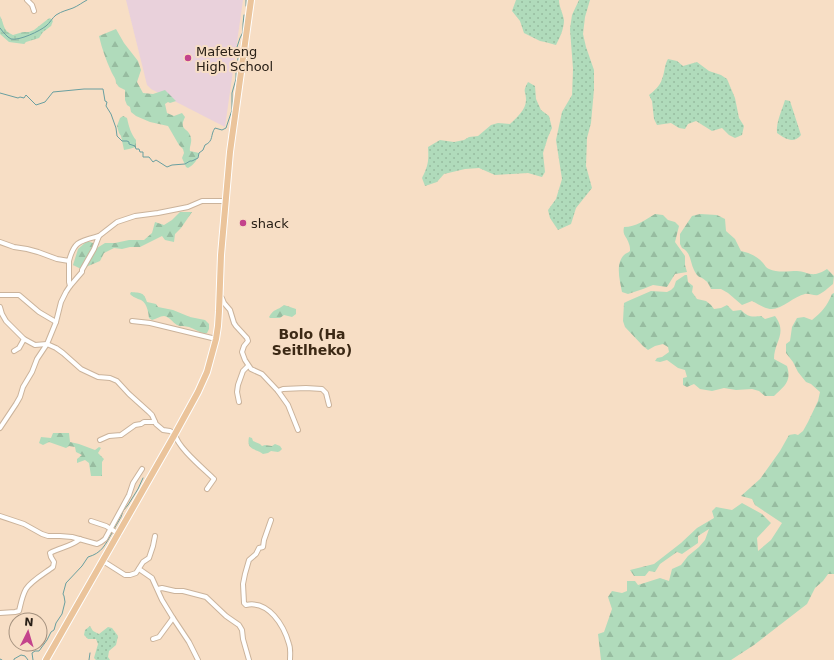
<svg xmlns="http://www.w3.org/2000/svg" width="834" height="660" viewBox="0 0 834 660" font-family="'DejaVu Sans',sans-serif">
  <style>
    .education { fill: #e9d1db }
    .grass { fill: url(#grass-dots) }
    .forest { fill: url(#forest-firs) }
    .wetland { fill: url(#wetland-marsh) }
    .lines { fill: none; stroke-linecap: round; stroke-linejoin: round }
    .stream { stroke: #699fa0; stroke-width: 1 }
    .street-casing { stroke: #cbb39b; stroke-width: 6 }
    .primary-casing { stroke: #fff; stroke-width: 8 }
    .street { stroke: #fff; stroke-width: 4 }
    .primary { stroke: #ebc49b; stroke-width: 6 }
    .poi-dot { fill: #c4438c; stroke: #f7dec5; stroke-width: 1.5 }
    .labels { text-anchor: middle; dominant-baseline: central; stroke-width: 4; stroke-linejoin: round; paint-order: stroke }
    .poi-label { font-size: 13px; fill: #292017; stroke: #f7dec5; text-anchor: start }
    .neighbourhood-label { font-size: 14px; font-weight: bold; fill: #3c2915; stroke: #f7dec5 }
  </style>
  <defs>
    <pattern id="grass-dots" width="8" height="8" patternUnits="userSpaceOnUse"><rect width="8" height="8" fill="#b0dbbb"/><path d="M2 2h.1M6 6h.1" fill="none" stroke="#97bca0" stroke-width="1.8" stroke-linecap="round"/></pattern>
    <pattern id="forest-firs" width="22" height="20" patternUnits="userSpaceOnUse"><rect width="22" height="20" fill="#b0dbbb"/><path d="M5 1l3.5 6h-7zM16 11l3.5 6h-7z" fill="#97bca0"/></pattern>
    <pattern id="wetland-marsh" width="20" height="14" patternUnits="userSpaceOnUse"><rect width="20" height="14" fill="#b0dbbb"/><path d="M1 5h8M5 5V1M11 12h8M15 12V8" fill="none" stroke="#97bca0"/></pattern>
  </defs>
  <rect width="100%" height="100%" fill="#f7dec5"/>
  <path class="education" d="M126,0H243L225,127L151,89L147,85Z"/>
  <g class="grass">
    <path d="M516,0H559C559,7 563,13 564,20C564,29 560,37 556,45L545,42L540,41L524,33L520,21L512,11Z"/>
    <path d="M579,0H590L585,17L583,34L586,47L594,70V89L591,123L587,138L586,166L592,188L576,208L571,224L558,230L550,218L548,210L556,199L562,179L556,140L562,112L572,95L573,69L570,29L572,15Z"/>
    <path d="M668,59L677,61L683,66L697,62L709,71L721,75L727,79L735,98L739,118L744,126L742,135L735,138L729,135L722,128L712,131L696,121L688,124L685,129L679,128L671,123L657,125L654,119L652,101L649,95C655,90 660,86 662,79C665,72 664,66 668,59Z"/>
    <path d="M528,82L535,86L536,99L541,110L549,116L552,128L548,137L543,153L545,172L542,177L528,173L495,175L479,168L465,169L444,174L437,182L425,186L422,178C428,166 429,161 428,147L440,140L454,142L464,140L469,137L478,136L491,125L498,123L510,124C516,118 526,110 526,100C526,90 522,93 528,82Z"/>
    <path d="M785,100L790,101L801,135C794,144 785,139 777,133C776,121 782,111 785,100Z"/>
    <path d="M90,626L93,631L99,634L108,627L112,628L118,636L116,645L109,651L108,657L110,660H96L94,658L98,644L96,639H88L84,635L85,630Z"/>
  </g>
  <g class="forest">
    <path d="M116,29L124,43L138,61L141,70L137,82L143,93L153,94L165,90L176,101L170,103L168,102L165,104L167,113L174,116L182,113L185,117C178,131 189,127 191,138C192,143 189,147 190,151L199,153C197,160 195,164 188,168L186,167L182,158L184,153L183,149L179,145L168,126L150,122L136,116L131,112L130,107L127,105L125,100V90L119,87L116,83C116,78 113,76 111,71C106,60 102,49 99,36Z"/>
    <path d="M123,116L127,118C129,127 131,134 136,140V147L129,149L124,150L121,136L119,133L117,126L120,118Z"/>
    <path d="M180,212H192L181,228L175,234L174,242L165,240L162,236L140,247H130L122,249L114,248L104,253L100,261L81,269L73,265L78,249L87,241L93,243L97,248L105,243H115L129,240H144L152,233L155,222L164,225L172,220Z"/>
    <path d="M655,214L663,215L668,220L675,222L679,226L675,242L685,256V265L687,272L675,274L667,287L653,285L643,289L628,294L622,292C620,281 615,264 624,255C626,253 628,253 630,251C630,249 630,246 629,244C627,236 622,236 624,227C636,227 645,220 655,214Z"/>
    <path d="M700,214L717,215L725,219L726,231L735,239L741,251C750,253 757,256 763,263C765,265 766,268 769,269C777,273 789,271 797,271C804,271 808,275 816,274C820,273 824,271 827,269L834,276L833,284C829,287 823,293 818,295C814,296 809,293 805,294C794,296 782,310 770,309C764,308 758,304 752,301L742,305L728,293L721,289H711C710,287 708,282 706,281C700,275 699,280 694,270C690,262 691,252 682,248L680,244V234L692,216Z"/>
    <path d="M685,275H687L688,282L693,286L692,292L697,299L706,301L711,305L714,309L721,308L727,305L733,311L741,310C748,317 751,317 761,316L765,319L775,316C788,334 774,341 774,359L787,366C792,382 784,386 774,396H765L759,391L752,389L736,390L724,388L712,391L700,389L694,384L687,387L683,385V378L687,377L685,370L678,368L667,360L660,362L655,361L657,358L662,357L669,352L668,347L663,344L655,346L648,350L643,346L625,327L623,321L624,303L628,301L651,291L667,292L671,290L674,287L676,281Z"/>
    <path d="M131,292C141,293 144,292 147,302L156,304L158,307L173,310L190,317L205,320L209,324V329L207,333L204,334C199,332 195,329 189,327C185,326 181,327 177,325C172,322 170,317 164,316C160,316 156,319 152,320L149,318C148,311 147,301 138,299C134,297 133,297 130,294Z"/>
    <path d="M834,293V574H828L823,581L815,588L807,604L754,645L731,660H601L598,634L604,632L612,609L608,597L612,591L622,593L627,591V581H635L638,585L660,578L669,581L672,569L681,565L688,556L699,547L705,540L709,529L698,536V543L682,554L677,552L660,564L655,572L649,571L645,576H634L630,570L654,564L681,543L697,528L714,518L712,511L716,507L732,510L742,503L762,514L771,523L757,538L758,551L771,540L782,523L755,505L752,499L741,496L760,479L780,451L789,435L795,434L798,435L803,431L808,422L818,401L820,392L811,384L806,382L798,372L793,362L786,353V344L790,341L792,327L797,318L804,317L812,320C822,312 827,306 832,294Z"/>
    <path d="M284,305L296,309V314L292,317L284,315L280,318H270L269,317C274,308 277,311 284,305Z"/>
    <path d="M53,433H69L70,442L79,444L95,450L99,447L101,448L98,453L104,459L102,462V476H91L89,463L85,460L77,463V459L82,455L76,452L75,447L69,446L66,448L49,442L43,445L39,443L41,437L51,438Z"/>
    <path d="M249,437L252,438L253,441L260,444L262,446L265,445L272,446L275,444L280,446L282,449L280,451L278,452L271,451L268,453L263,454C256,448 246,451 249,437Z"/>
  </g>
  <path class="wetland" d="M0,16C5,25 2,30 13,35L23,32H29L34,30L48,19L50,18L53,21L51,26L43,32L39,38L26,42L24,44L9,42L0,34Z"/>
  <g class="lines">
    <g class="stream">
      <path d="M246,6V0"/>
      <path d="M0,28C3,32 7,37 11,39C19,41 40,31 46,26C50,23 52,18 56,15C62,11 68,10 73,8C78,6 83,2 87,0"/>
      <path d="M0,93L18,98L20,97L24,98L26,95L36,105L45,102L53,92L84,89H103L105,101L107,102L106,106L111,114L116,128L117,136L122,141H127L129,142V144L135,146L136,149H139L140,152H143V157H149L153,162L156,160L167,167L172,165L185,164L190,161H192L198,158L199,153L203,150L205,145C214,141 210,135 215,128L222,130L226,128L232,110V93L236,79V72L238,58L237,47L240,38L243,32V24L244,15"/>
      <path d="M114,529L121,517L123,511L128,505L138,489L143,478"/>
      <path d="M0,659L2,660"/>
      <path d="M14,660V659L21,655L25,656L28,660"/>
      <path d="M33,660L32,653L35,651H39L47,640L51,632L54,630L56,623L62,614L65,602L64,596L63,594L66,583L82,566L88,557C102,553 105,545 112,533"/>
      <path d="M89,660L90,653"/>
    </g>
    <defs>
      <g id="street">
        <path d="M27,0L32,5L34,11"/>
        <path d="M0,242L14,247L27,249L38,252L57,259L69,261C74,241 80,241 99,236"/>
        <path d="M70,286L82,272V270L94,249L99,236L117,222L135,216L158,213L188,207L202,201H225"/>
        <path d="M0,295H19L39,312L56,322"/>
        <path d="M219,297L222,298L224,303L230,310L234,323L236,326L247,338L248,341L244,346L242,352L245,360L251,369L262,374L278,391L283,389L306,388L322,389L326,393L329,405"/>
        <path d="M0,307L2,314L6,321L24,339L35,345L47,344L56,348L63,353L81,369L98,377L110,378L117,381L129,394L149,412L152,415L156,424L163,430L170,431L175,434C177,447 204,469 214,479L207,489"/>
        <path d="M132,321L150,323L216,339"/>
        <path d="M14,351L19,348L24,339"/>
        <path d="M278,391L288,405L298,430"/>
        <path d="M239,402L237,392L238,385L243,371L248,366"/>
        <path d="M0,428L16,404L20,397L23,387L32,372L37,359L47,344L56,322L61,302L66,292L70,286L69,282V261"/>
        <path d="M100,440L109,436L121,435L135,425L141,424L144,422H155"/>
        <path d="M0,516L24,524L42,534L48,536H60L72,537L97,544L101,542L105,539L129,495L133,483L142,469"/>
        <path d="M271,520L264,540L263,547L259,548L256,554L249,560L245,574L243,584L244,603L246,605C269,600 284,626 289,644C291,649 290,655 290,660"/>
        <path d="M91,521L106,526L119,534"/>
        <path d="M103,561L125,575H130L136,573L143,562L149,558L153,546L155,536"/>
        <path d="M139,569L152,578L162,600L173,618L189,642L198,660"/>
        <path d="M158,589L162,588L175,591H183L206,597L226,616L239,625L242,630L243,639L249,660"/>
        <path d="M0,613L15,612L19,611C21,603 22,596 26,589C31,581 45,573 53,567L54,562L51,557L50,553C60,547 71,547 80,539"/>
        <path d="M153,639L159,637L173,618"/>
      </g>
      <path id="primary" d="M46,660L175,434L198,392L207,372L216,339L218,326L219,311L221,255L230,152L251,0"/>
    </defs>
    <use href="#street" class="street-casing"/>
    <use href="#primary" class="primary-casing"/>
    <use href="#street" class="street"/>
    <use href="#primary" class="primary"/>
  </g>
  <g class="poi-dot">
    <circle cx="188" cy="58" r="4"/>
    <circle cx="243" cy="223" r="4"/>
  </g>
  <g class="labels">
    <g class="poi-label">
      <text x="196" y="51">Mafeteng<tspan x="196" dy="15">High School</tspan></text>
      <text x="251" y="223">shack</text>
    </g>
    <g class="neighbourhood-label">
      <text x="312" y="334">Bolo (Ha<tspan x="312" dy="16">Seitlheko)</tspan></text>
    </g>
  </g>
  <g transform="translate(28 632) rotate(5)"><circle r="19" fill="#f7dec5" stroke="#a5927f"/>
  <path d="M0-3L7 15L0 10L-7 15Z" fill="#c4438c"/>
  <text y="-6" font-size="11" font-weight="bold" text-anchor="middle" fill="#292017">N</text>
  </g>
</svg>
